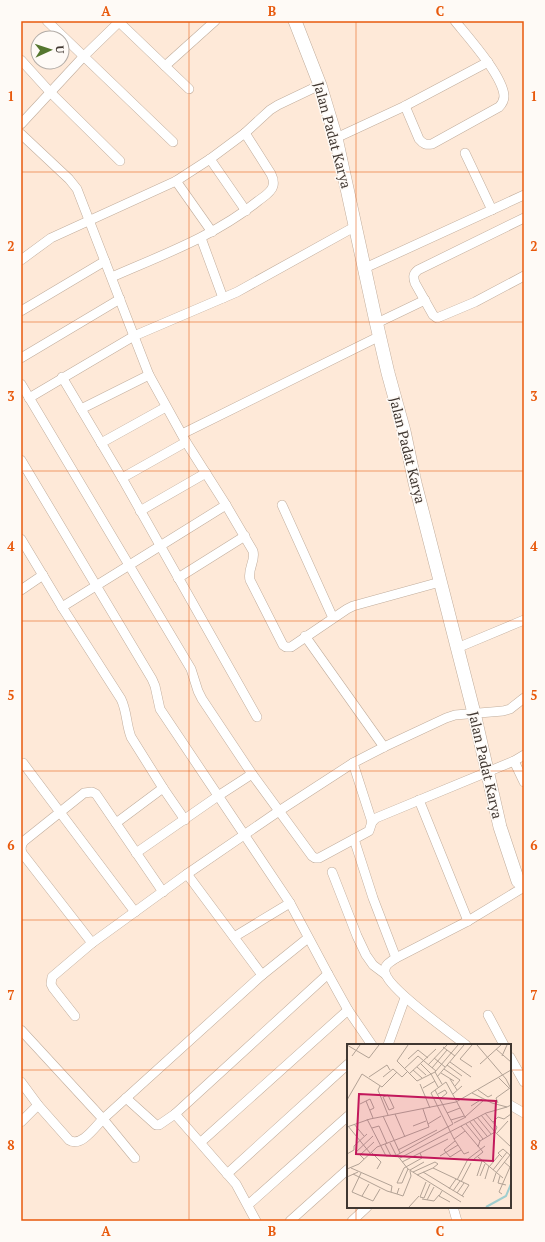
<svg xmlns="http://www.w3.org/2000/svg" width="545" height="1242" viewBox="0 0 545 1242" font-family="'PT Serif',serif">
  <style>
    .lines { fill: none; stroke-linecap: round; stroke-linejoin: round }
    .street-casing { stroke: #c1ad9c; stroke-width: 10 }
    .secondary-casing { stroke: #c1ad9c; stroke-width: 14 }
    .street { stroke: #fff; stroke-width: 9 }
    .secondary { stroke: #fff; stroke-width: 13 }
    .grid { fill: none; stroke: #e8590c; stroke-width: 1; stroke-opacity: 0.55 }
    .labels { text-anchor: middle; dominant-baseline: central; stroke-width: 3; stroke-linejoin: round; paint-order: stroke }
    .street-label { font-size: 14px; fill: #403731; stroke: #fefaf6 }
    .inset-river { fill: none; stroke: #a0cecf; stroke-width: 2 }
    .inset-road { fill: none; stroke: #b2a295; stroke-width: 1 }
    .view { fill: #c2185b; fill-opacity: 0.15; stroke: #c2185b; stroke-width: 2 }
    .inset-edge { fill: none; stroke: #403731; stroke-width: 2 }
    .neatline { fill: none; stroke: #e8590c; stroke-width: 1.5 }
    .grid-label { font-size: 13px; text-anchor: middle; font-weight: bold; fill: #e8590c }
  </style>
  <rect width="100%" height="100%" fill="#fee9d8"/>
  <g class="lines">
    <defs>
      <g id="street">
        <path d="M47,21L173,142"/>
        <path d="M118,21L189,89"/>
        <path d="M21,60L50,92L120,161"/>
        <path d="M165,66L215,21"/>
        <path d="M405,106L419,139C423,144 426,145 432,144L499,107C502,104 504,101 504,96C503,76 468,37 455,21"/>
        <path d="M21,124L84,56L120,21"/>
        <path d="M21,134L69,179L77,189L149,375L186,442L226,505L253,551C256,561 247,569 250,580L283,645L286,647H291L347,609L353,606L440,582"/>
        <path d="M336,138L405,106L488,62"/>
        <path d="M465,153L492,210"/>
        <path d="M210,159L246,211"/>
        <path d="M176,181L212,232"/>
        <path d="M524,218L418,270C413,274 413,277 415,283L433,315L437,318L475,302L524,276"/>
        <path d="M201,238L223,298"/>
        <path d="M21,260L51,238L176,181L210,159L245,133L270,110L278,105L320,85"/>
        <path d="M365,268L524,195"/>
        <path d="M112,277C162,255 215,236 258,201C263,197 271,193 273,186C274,182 273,178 271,174L245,133"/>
        <path d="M21,311L105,261"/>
        <path d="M377,323L425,300"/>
        <path d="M21,358L120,299"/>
        <path d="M62,377L122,478L257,717"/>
        <path d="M21,384L191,669L198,691L202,699L252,774L312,856L315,858H319L369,831L372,822L376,818L514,761L524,755"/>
        <path d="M29,398L134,336L237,292L356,226"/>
        <path d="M81,409L149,375"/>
        <path d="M182,434L380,336"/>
        <path d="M101,443L166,407"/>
        <path d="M21,460L152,679L155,686L160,709L290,903L328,974L348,1010L372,1045"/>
        <path d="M122,478L186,442"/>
        <path d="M282,505L333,618"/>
        <path d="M140,511L206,473"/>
        <path d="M21,539L62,607L121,699C127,711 126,724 131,737L163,788L185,820"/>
        <path d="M178,578L245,536"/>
        <path d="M21,590L43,575"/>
        <path d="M62,607L226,505"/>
        <path d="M305,636L384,747"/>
        <path d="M457,648L524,620"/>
        <path d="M514,761L524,782"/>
        <path d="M23,763L135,912"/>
        <path d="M353,763L372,822"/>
        <path d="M419,800L468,921"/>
        <path d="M116,823L163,788"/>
        <path d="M354,839L373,898L396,958"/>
        <path d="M21,848L22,844L24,841L84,793L92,792L96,794L163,892"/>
        <path d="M21,849L22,853L92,943"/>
        <path d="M136,853L218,796L252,774"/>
        <path d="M332,872L357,936L366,955L373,965L385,974"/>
        <path d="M187,874L262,975"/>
        <path d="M234,937L290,903"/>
        <path d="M488,1015L504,1045"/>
        <path d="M75,1016L53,988L51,984L52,977L92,943L187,874L279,811L353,763L384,747L446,718L455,715L503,711L510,709L524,698"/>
        <path d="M21,1030L103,1119L135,1158"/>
        <path d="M388,1045L405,998"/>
        <path d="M466,1045C451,1033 387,988 385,972C384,965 390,962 396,958L468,921L524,887"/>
        <path d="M510,1057L524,1082"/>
        <path d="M21,1082L38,1105L69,1140C81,1148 95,1127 103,1119L262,975L308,938"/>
        <path d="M126,1098L156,1125H159L175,1114L236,1184L256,1221"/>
        <path d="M510,1105L524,1113"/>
        <path d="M175,1114L328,974"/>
        <path d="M21,1122L38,1105"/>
        <path d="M201,1142L348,1010"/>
        <path d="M227,1174L348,1064"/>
        <path d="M248,1205L348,1116"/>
        <path d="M453,1207L457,1221"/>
        <path d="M290,1221L348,1169"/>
        <path d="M352,1221L367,1207"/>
      </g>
      <path id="secondary" d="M295,21L320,85L336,138L375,317L388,373L404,431L415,483L474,713L500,827L518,881L524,885"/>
    </defs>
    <use href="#street" class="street-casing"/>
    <use href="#secondary" class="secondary-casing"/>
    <use href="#street" class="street"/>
    <use href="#secondary" class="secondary"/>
  </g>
  <path class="grid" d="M189,21V1221M356,21V1045M21,172H524M21,322H524M21,471H524M21,621H524M21,771H524M21,920H524M21,1070H348M510,1070H524M356,1207V1221"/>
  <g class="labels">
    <g class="street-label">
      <text transform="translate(333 135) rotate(75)">Jalan Padat Karya</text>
      <text transform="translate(408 450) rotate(76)">Jalan Padat Karya</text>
      <text transform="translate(486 765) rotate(77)">Jalan Padat Karya</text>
    </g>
  </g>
  <g transform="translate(347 1044)">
    <rect width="164" height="164" fill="#fee9d8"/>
    <path class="inset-river" d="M139,163L159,152L164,140"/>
    <path class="inset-road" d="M0,1L22,14L32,1M61,1L50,17L70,37L88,28L111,1M130,1L159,35L164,45M96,3L108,12M149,5L164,18M5,12L13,1M155,12L160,1M87,14L98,23M61,15L71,6L81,14M103,18L124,33M74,20L84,30L91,43M133,20L154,1M81,21L100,1M100,21L115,32M70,23L79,31M125,23L113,15L125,1M85,24L100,6M57,25L71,12L89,27M97,25L113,36L108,42M66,26L75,34M88,28L95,40M94,29L107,37M62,30L89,5M22,33L40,21L43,26M36,33L46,25L55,33L60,28M90,33L117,1M152,34L162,44M103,35L110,46M73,40L83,64M33,42L31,46L41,71M76,44L88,37M131,46L141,53L145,51M125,49L145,59L160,63L164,61M91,50L98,46L100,49L94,54M106,50L115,42M41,51L47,64L42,66L36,53ZM0,56L15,30L35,43L50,28M19,57L26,74M151,59L149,54L163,44M13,60L23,55L27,64L23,66M124,62L135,55M100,69L113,64M48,70L58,93M134,71L148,88L150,83L138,69M36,72L53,109M130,73L144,90M20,75L39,112L50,111L106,80L88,46M126,75L140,92M104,76L117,72M123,78L136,95M146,78L151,73L157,75L164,70M107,79L119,73M7,80L17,92M81,80L94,72M119,80L133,97M1,82L23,109M66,82L79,77M114,82L136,108L127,115M0,83L23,75L109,58L164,26M25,84L32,82L40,100M150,89L161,77M107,95L118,87M108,97L97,106L103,113L114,106M43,99L49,111M38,100L44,112M131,103L133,97L148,88L164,103M51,106L90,86M24,108L34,118L30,125M122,108L117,110L107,95L84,49L99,38L118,73L137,56M8,109L26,92M0,110L7,106V102L20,90M50,111L61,125L114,158M93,112L111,101M131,113L156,134M155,113L151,109L156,105L164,112M53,114L139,69L160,63M17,115L13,111L27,98M55,118L101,95M142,123L152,111M4,124L45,142L44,148M0,125L12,120L30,103L82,83L76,65M61,125L55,139H50L57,124L75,114L73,109M63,126L77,118M146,126L160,108M66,128L88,118L91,120L86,124M76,128L117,153M14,129L5,148L26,157L33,145M6,130L40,147L50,150L52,144M70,131L86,124L122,141L115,152M130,132L135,117M133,132L138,120M153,132L151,139L159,141M0,133L11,128M138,135L142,122M110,136L121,115L138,102M79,138L73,153L77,154L83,140M114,138L124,119M146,138L149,129L163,111M102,145L109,135M95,147L92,152L103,158M106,147L113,137M110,149L117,139M50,150L56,152L64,132L63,127M155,150L152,148L163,123L157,118M15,152L22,140M75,155L87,157L92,151M80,156L87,143M62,163L72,152"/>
    <path class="view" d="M12,50L149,57L146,117L9,110Z"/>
    <rect width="164" height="164" class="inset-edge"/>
  </g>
  <rect width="545" height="1242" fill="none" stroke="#fefaf6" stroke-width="44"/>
  <g transform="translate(50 50) rotate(87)"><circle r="19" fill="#fefaf6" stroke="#b2aca7"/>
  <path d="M0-3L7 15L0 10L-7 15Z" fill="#54762e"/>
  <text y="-6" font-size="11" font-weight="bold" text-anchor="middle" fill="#403731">U</text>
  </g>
  <rect x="22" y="22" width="501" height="1198" class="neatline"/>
  <g class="grid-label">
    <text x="106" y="16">A</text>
    <text x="272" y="16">B</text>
    <text x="440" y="16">C</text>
    <text x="11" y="101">1</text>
    <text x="534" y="101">1</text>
    <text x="11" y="251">2</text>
    <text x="534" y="251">2</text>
    <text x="11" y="401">3</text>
    <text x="534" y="401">3</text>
    <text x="11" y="551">4</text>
    <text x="534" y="551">4</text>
    <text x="11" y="700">5</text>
    <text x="534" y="700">5</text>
    <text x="11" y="850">6</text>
    <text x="534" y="850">6</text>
    <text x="11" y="1000">7</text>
    <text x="534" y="1000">7</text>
    <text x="11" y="1150">8</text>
    <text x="534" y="1150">8</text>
    <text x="106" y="1236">A</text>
    <text x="272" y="1236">B</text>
    <text x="440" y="1236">C</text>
  </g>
</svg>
